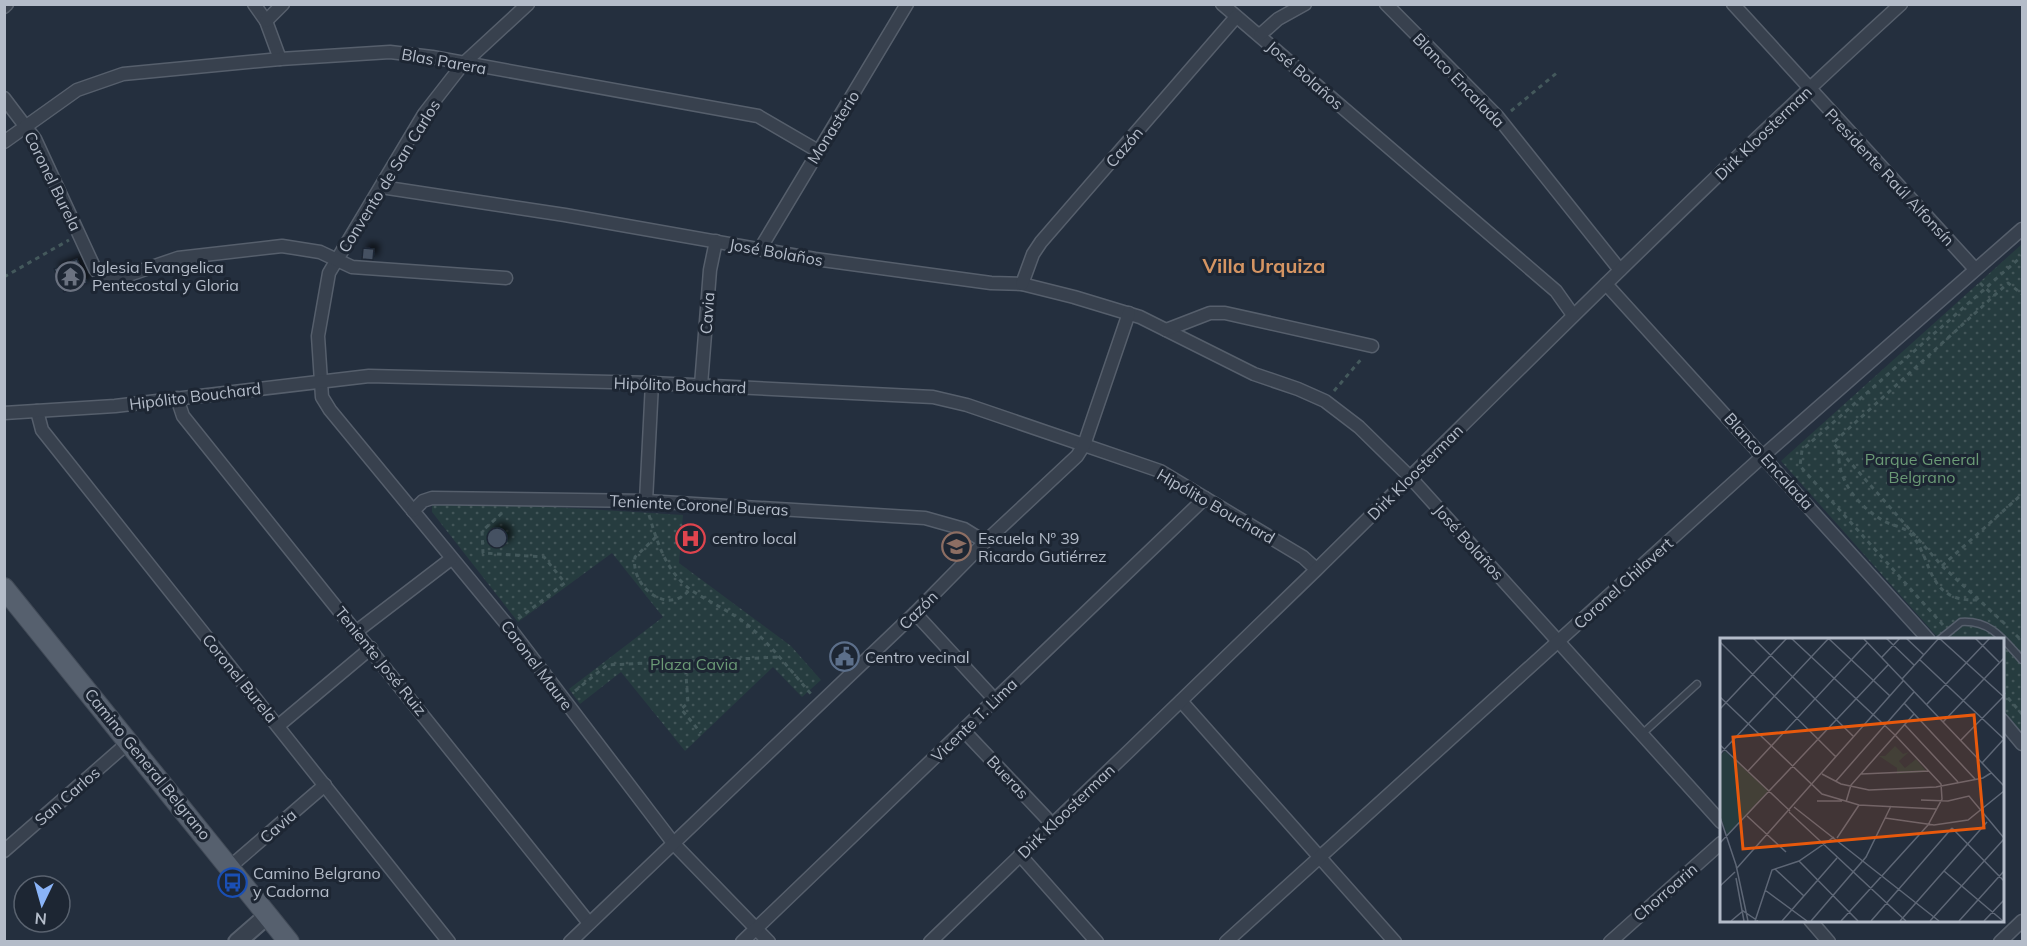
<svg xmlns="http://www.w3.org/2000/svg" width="2027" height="946" viewBox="0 0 2027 946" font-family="Mulish,sans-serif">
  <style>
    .park { fill: url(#park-dots) }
    .building { fill: #455162; stroke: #1f2835; stroke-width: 1.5; filter: url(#shadow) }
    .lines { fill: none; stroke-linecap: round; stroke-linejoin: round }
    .service-casing { stroke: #565f6c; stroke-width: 9 }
    .minor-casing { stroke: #565f6c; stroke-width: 15 }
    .tertiary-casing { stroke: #565f6c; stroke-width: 20 }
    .primary-casing { stroke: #414a57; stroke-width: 22 }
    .path { stroke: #44595c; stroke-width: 3; stroke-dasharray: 4.5 4.5; stroke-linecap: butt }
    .service { stroke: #38414e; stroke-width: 6 }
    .minor { stroke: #38414e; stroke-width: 12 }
    .tertiary { stroke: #38414e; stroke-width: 16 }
    .primary { stroke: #56606e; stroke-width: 20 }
    .labels { text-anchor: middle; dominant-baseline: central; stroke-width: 6; stroke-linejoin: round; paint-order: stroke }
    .street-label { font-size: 16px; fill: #b4bcc9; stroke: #1d2633 }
    .poi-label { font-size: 16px; fill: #b4bcc9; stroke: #1d2633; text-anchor: start }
    .park-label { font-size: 16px; fill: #6b9a76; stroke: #1d2633 }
    .quarter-label { font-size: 20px; font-weight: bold; fill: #d59563; stroke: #1d2633 }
    .inset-road { fill: none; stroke: #5e6776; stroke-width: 1.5 }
    .view { fill: #e8590c; fill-opacity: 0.15; stroke: #e8590c; stroke-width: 3 }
    .inset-edge { fill: none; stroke: #b4bcc9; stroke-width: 3 }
  </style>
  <defs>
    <pattern id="park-dots" width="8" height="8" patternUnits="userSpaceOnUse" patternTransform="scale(1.5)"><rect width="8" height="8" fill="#263c3f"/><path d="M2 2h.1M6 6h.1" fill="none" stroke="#435659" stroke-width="1.8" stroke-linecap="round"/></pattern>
    <filter id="shadow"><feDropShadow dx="5" dy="-5" stdDeviation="3" flood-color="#0009"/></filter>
  </defs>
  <rect width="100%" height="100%" fill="#242f3e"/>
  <g class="park">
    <path d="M2022,244V733L2002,709V640H1940L1781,461Z"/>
    <path d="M441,500L683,515L679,563L791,646L821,680L802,697L773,667L685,751L621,672L580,704L569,689L663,617L612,553L518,622L432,512V503Z"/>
  </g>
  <g class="building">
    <path d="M363,248L374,249L373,260L362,259Z"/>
    <path d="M77,259L87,283L64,292L54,269Z"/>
    <circle cx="497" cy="538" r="10"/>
  </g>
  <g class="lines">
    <defs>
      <g id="service">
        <path d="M1939,640L1961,622C1991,620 2004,640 2022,660"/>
        <path d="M1642,734L1697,684"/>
      </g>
      <g id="minor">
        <path d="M254,4L266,21L280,59"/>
        <path d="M528,4L463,64L424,114L329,273L318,336L322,397L330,410L508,626L674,844L769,942"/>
        <path d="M1222,4L1556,291L1573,315"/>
        <path d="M1386,4L1497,116L1620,270"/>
        <path d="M1733,4L1975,269"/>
        <path d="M4,7L7,4"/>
        <path d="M266,21L283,4"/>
        <path d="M1260,35L1278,19L1305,4"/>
        <path d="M4,98L35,139L95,269L101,276L120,278L178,258L282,246L320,252L352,267L506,278"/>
        <path d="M4,142L77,90L123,74L280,59L390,52L432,57L758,116L818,151"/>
        <path d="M381,187L565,215L815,259L991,283L1022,284L1074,297L1140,317L1254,374L1298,389L1325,401L1359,427L1410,477L1721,822"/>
        <path d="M760,249L907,4"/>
        <path d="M1022,284L1033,254L1041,242L1236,17"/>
        <path d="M1606,284L1929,640"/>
        <path d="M1166,330L1210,313H1225L1372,346"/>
        <path d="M701,385L710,270L716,241"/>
        <path d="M177,398L183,416L589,923"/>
        <path d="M37,411L42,430L449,942"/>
        <path d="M4,413L115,406L369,376L652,383L933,397L967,405L1160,471L1303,557L1316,569"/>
        <path d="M646,501L652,383"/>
        <path d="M413,511L423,501L432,498L646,501L925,518L964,529L985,542"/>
        <path d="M915,613L995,700"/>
        <path d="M357,631L451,559"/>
        <path d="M1181,701L1395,942"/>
        <path d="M2002,720L2022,744"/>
        <path d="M278,726L371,648"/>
        <path d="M964,731L1052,824"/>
        <path d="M4,851L130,741"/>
        <path d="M1020,855L1097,942"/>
        <path d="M231,866L325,785"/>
        <path d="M1810,920L1829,942"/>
        <path d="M570,942L915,613L985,542L1077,456L1084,445L1129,313"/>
        <path d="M742,942L1205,498"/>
        <path d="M930,942C1059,818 1188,695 1316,570C1509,380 1700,187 1901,4"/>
        <path d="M1226,942L1764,455L2022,229"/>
        <path d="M1610,942L1721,843"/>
        <path d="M2000,942L2022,921"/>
      </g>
      <path id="tertiary" d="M237,942L268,915"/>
      <path id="primary" d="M4,588L289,942"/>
    </defs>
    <use href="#service" class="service-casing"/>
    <use href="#minor" class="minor-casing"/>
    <use href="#tertiary" class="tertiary-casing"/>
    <use href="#primary" class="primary-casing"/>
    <g class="path">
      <path d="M1511,111L1559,71"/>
      <path d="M4,277L69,240"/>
      <path d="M1980,283L1994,296"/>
      <path d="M1334,391L1363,357"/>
      <path d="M1839,450C1836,480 1859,507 1884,521C1891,525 1899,526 1906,530C1935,553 1922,602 1977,600"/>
      <path d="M502,513L482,531L483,553L544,557L565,583L518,619"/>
      <path d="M649,515C658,545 667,574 694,592C713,604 732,612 749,626C772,646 791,671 811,694"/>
      <path d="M656,537L635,557C630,587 669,617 690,589"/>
      <path d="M1942,566L2022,494"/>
      <path d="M2005,624L1942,566L1833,443L2008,283L2022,294"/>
      <path d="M1943,625L1800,466L1802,450L2022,256"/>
      <path d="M2016,635L2022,641"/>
      <path d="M685,661L688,703L681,709L701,733"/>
      <path d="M575,691L607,665L780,657"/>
      <path d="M2002,691L2022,714"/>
    </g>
    <use href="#service" class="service"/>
    <use href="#minor" class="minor"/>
    <use href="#tertiary" class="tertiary"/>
    <use href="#primary" class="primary"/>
  </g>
  <defs>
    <symbol id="temple-ring" viewBox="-11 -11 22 22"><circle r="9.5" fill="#1d2633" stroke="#6b7280" stroke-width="1.5"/><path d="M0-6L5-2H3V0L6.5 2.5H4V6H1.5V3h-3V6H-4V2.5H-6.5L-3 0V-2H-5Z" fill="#6b7280"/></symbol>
    <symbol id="hospital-ring" viewBox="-11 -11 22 22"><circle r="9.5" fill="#1d2633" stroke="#e0444e" stroke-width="1.5"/><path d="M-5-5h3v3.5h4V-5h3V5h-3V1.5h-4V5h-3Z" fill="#e0444e"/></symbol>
    <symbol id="school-ring" viewBox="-11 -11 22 22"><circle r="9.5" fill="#1d2633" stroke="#8d6e63" stroke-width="1.5"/><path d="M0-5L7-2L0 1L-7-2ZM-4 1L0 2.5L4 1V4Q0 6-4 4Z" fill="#8d6e63"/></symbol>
    <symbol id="civic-ring" viewBox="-11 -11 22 22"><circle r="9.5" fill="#1d2633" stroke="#5c6f8a" stroke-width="1.5"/><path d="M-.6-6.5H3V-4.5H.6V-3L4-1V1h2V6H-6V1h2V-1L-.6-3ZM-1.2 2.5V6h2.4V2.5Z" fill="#5c6f8a"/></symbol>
    <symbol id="bus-ring" viewBox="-11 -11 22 22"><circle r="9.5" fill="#1d2633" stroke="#1a4fb4" stroke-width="1.5"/><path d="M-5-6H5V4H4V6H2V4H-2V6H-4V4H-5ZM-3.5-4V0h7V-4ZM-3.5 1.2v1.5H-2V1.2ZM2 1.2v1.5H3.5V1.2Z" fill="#1a4fb4"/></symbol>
  </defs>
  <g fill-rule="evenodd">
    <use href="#temple-ring" x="54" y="260" width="33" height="33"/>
    <use href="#hospital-ring" x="674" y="522" width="33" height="33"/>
    <use href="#school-ring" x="940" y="530" width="33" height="33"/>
    <use href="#civic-ring" x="828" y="640" width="33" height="33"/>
    <use href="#bus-ring" x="216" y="866" width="33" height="33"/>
  </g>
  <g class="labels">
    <g class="street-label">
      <text transform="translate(444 61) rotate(10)">Blas Parera</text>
      <text transform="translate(1305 75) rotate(41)">José Bolaños</text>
      <text transform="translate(1459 80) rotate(46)">Blanco Encalada</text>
      <text transform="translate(833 127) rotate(-58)">Monasterio</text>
      <text transform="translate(1763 133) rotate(-44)">Dirk Kloosterman</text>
      <text transform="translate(1124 147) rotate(-49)">Cazón</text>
      <text transform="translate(389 176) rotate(-58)">Convento de San Carlos</text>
      <text transform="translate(1890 177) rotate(47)">Presidente Raúl Alfonsín</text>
      <text transform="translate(53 181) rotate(64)">Coronel Burela</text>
      <text transform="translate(776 252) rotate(10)">José Bolaños</text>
      <text transform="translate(707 313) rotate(-86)">Cavia</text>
      <text transform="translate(680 385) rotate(2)">Hipólito Bouchard</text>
      <text transform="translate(195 396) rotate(-7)">Hipólito Bouchard</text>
      <text transform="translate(1769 461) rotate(48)">Blanco Encalada</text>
      <text transform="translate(1415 472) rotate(-45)">Dirk Kloosterman</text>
      <text transform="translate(699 505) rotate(3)">Teniente Coronel Bueras</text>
      <text transform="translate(1216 506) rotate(30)">Hipólito Bouchard</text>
      <text transform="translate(1469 542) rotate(48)">José Bolaños</text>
      <text transform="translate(1623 583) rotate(-42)">Coronel Chilavert</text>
      <text transform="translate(918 610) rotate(-45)">Cazón</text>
      <text transform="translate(381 661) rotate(51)">Teniente José Ruiz</text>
      <text transform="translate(537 665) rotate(53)">Coronel Maure</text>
      <text transform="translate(240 678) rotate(51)">Coronel Burela</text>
      <text transform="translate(974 720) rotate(-44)">Vicente T. Lima</text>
      <text transform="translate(148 764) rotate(51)">Camino General Belgrano</text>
      <text transform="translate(1008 777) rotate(47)">Bueras</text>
      <text transform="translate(67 796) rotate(-41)">San Carlos</text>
      <text transform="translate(1066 811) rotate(-44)">Dirk Kloosterman</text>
      <text transform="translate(278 826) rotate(-41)">Cavia</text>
      <text transform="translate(1665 892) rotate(-41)">Chorroarin</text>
    </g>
    <g class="poi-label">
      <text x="92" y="267">Iglesia Evangelica<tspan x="92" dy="18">Pentecostal y Gloria</tspan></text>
      <text x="712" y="538">centro local</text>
      <text x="978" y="538">Escuela Nº 39<tspan x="978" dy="18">Ricardo Gutiérrez</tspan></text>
      <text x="865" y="657">Centro vecinal</text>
      <text x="253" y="873">Camino Belgrano<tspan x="253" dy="18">y Cadorna</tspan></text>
    </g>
    <g class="park-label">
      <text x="1922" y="459">Parque General<tspan x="1922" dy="18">Belgrano</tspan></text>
      <text x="694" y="664">Plaza Cavia</text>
    </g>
    <g class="quarter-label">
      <text x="1264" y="265">Villa Urquiza</text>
    </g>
  </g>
  <g transform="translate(1720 638)">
    <rect width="284" height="284" fill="#242f3e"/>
    <path d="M175,108L183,116L189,114L179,123L185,130L196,121L207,134L177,136V130L159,118H165ZM5,113L48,153L7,197L0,177V118Z" fill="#263c3f"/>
    <path class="inset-road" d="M33,0L134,99M71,0L175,97L221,146L222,161L208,187L121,283M108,0L170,58M143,0L284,148M166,0L194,27M186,0L204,17M219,0L284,59M255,0L279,24M0,4L116,119M162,19L180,0M199,21L284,101M182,41L219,0M0,59L102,156L139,167L216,171M184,65L255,141M207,66L270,0M0,71L67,0M223,84L284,20M184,86L238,144M240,103L283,59M0,107L70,173M0,116L109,0M262,125L283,102M28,133L147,5M102,136L121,146L149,152L216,149L263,140L271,135M141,136L209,133M116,143L194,54M201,162L228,163L249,158L284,200M97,163H122M126,164L131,147L194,76M74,169L219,283M69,174L186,283M27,178L66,214M0,179L16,227L28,283M165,180L214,187L248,182L284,153M232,190L284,243M117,200L139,167M0,205L168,27M79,223L138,283M17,230L183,43M55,231L84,258M224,233L283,283M16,240L24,283M0,248L15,234M45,252L87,283M11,283L23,273L38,283M35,283L52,232L79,223L114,199M62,283L117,220M91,283L146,219L171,168M151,283L232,190M180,283L267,184M210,283L284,201M239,283L284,233M264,283L284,262"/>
    <path class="view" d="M254,77L264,190L23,211L13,99Z"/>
    <rect width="284" height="284" class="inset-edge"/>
  </g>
  <rect width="2027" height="946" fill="none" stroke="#b4bcc9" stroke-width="12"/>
  <g transform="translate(42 904) rotate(185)"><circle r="28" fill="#1d2633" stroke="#59626f" stroke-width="1.5"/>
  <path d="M0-4.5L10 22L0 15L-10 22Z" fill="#8ab4f8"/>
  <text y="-9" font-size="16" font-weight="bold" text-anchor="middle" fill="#b4bcc9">N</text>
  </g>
</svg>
